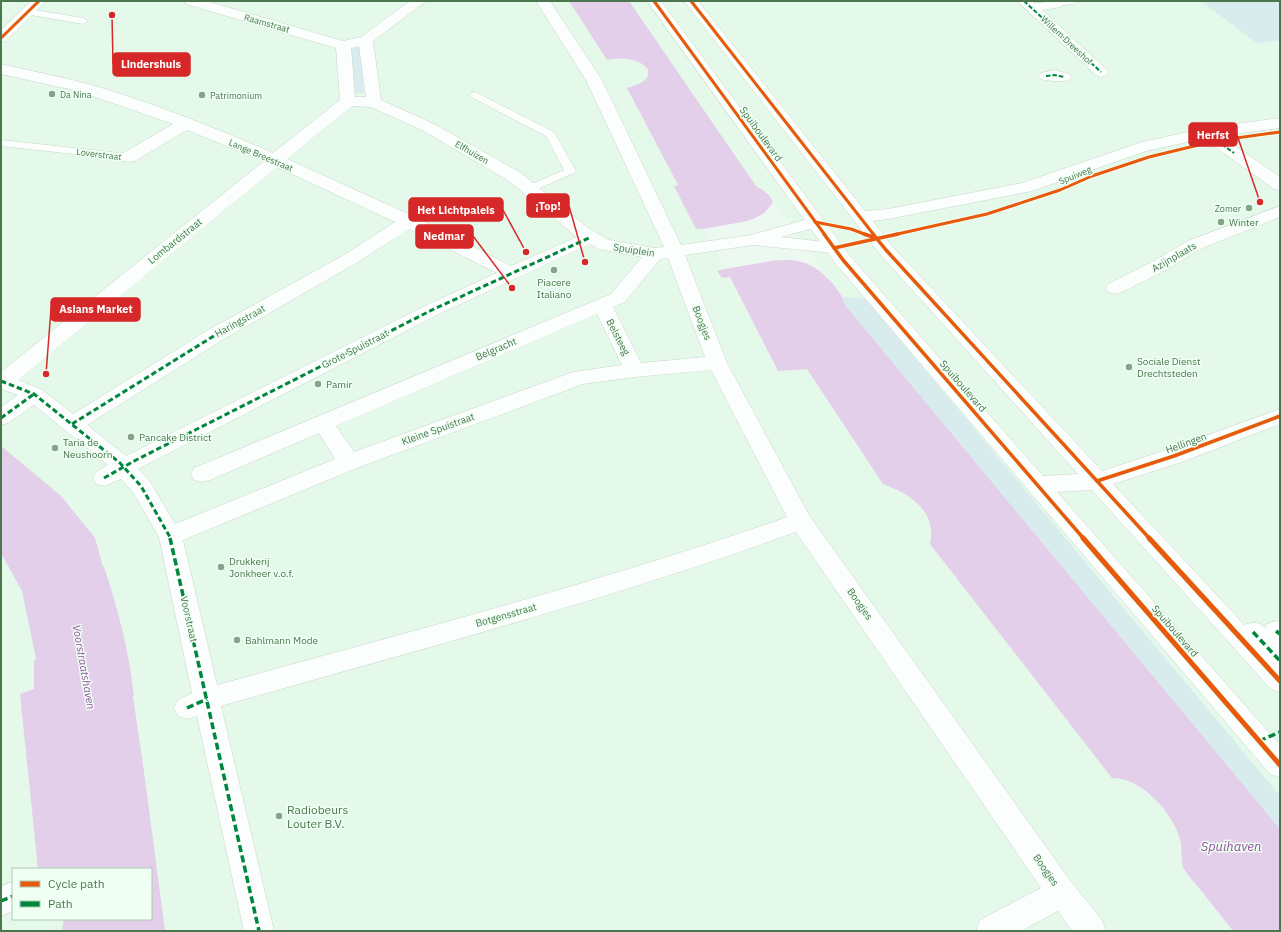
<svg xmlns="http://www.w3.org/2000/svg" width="1281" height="932" viewBox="0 0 1281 932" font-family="'IBM Plex Sans',sans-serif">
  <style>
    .residential { fill: #e4f9e9; fill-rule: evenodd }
    .green { fill: #d8ebed }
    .water { fill: #e3cfe9 }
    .pier { fill: #edf8f0 }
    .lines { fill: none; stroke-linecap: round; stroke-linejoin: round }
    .lane-casing { stroke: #c8d6ca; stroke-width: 1 }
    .street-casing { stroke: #c8d6ca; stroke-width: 1 }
    .secondary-casing { stroke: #c8d6ca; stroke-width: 1 }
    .lane { fill: #fcfefd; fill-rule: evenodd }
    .street { fill: #fcfefd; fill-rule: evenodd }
    .secondary { fill: #fcfefd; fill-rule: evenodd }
    .quiet-far2 { stroke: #00873e; stroke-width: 2; stroke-dasharray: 4.5 2; stroke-linecap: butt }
    .quiet-far1 { stroke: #00873e; stroke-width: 3; stroke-dasharray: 5.5 3; stroke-linecap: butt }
    .quiet { stroke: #00873e; stroke-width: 3.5; stroke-dasharray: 7 3.5; stroke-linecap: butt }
    .cycleway-far2-casing { stroke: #effff4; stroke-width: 5 }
    .cycleway-far1-casing { stroke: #effff4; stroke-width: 6 }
    .cycleway-casing { stroke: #effff4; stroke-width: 8 }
    .cycleway-far2 { stroke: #e8590c; stroke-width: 3 }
    .cycleway-far1 { stroke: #e8590c; stroke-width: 3.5 }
    .cycleway { stroke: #e8590c; stroke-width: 5 }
    .poi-dot { fill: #84a487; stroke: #effff4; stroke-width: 1.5 }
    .labels { text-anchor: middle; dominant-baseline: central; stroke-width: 3; stroke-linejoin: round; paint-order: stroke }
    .far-street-label { font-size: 9px; fill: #4c774e; stroke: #effff4 }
    .far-poi-label { font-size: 9px; fill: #4c774e; stroke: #effff4; text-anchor: start }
    .street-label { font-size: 10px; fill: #4c774e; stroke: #effff4 }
    .poi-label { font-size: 10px; fill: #4c774e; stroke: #effff4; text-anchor: start }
    .water-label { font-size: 11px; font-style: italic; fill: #934f9f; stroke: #effff4 }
    .near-poi-label { font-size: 12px; fill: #4c774e; stroke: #effff4; text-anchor: start }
    .near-water-label { font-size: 13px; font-style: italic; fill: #934f9f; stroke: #effff4 }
    .leader { fill: none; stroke: #d62828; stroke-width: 1.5 }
    .callout-dot { fill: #d62828; stroke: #effff4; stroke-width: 1.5 }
    .callout { fill: #d62828; stroke: #d62828; stroke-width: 1.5 }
    .callout-label { font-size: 11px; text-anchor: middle; font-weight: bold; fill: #fff }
  </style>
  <rect width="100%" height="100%" fill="#edf8f0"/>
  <g class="residential">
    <path d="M1,1H569L607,60L630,59L640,63L647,68L648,74L646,79L639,84L627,87L678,185L675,186L703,228L725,269L718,270L730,276L777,371L807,369L883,484L896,489L920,505L930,522L931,533L930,544L1112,778H1120L1137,786L1156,800L1168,814L1175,825L1181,840L1183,868L1233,931H1ZM13,869H151V919H13Z"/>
    <path d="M629,1H1280V826L826,275L773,200L769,195L756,186Z"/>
  </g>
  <g class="green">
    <path d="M1201,1H1280V40L1257,43Z"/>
    <path d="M360,46L364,93H354L349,47Z"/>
    <path d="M843,297L866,299L1280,796V829L845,305Z"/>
  </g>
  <g class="water">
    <path d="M569,1H629L756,186C763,190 771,195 773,202C765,215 756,219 742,222L764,262C795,257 812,260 833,284C839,292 843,296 845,305L1280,829V931H1233C1222,917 1210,902 1199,888C1194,882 1188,876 1184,869C1180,863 1183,847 1180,839C1173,813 1141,777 1112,778L930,544C937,511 910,494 883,484L807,369L778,371L730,277L722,278L717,271L725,269L703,229H696L674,186L678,185L627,88C636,85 653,81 647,68C637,58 621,57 607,60Z"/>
    <path d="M1,446L61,496L95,538L103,567H104C118,609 129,651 134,696H133L145,779L165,931H62L64,919H151V869H38L20,694L34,689V660L36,659L22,591L1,553Z"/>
  </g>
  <path class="pier" d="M742,222L766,262L725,269L703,229Z"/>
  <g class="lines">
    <defs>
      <g id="lane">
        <path d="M1057,1H1079L1074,4L1053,6L1051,4L1053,2Z"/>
        <path d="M28,9L83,18L88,21L83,24L25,14L23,12Z"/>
        <path d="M475,92L554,132L576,171L574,173L533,191H525L523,189L525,187L564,170L546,136L471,97L470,95L471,93Z"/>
        <path d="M1,140L129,154L133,155L135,157L133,159L129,160L1,146Z"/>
      </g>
      <g id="street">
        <path d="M31,1H46L6,41L1,42V30Z"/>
        <path d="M184,1H206L343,41L361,37L410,1H426L373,41L381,100L434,124L521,173L588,228L609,240L654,248L664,247L586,80L536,1H550L602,80L681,245L751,235L815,217L821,218L824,222L821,226L781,237L834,243L840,244L843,248L840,252L834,253L753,245L685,255L727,363L809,515L1072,883L1102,920L1106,931H1072L1058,911L1021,931H976L980,920L1041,888L796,532C608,600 414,651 221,706L274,931H244L197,716L187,719L178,716L174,708L178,700L192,693L159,537L133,492L121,479L104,486L96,484L93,478L96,472L108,465L34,405L8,423L1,425V407L18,395L1,389V372L264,161L187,130L135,161L129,162L123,161L121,157L123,153L173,124L78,91L1,74V64C30,71 59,76 88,84C151,102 213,127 273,153L340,100L336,48L186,4ZM359,46L366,97H355L351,48ZM352,106L371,107L422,130L509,181L577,237L511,266L415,217L287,159ZM277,167L395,222L346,254L210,329L73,414L41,389L18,380ZM409,229L497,273L427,305L126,456L87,425L224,339L358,262ZM590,244L598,249L642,257L611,294L194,468L191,474L194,480L202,482L210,480L319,433L335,459L175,524L149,480L138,469L441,313ZM668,258L705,357L641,363L613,307L625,302L660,259ZM597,314L622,365L573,372L354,452L336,426ZM711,370L787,517C600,583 408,632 217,685L183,540L357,468L583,384L635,377Z"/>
        <path d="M1017,1H1032L1034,3L1061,1L1063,4L1061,7L1042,10L1106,69L1109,72L1106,75L1101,77L1096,75Z"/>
        <path d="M1054,70L1069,74L1072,77L1069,80C1064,82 1047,81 1041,79L1038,76L1041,73Z"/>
        <path d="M1206,128L1212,130L1280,177V190L1274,189L1200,136L1198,133L1200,130Z"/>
        <path d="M1280,206V217L1200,249L1166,270L1122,292L1115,294L1108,292L1106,288L1108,284L1152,262L1188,241Z"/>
        <path d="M1276,621L1280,622V672L1271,669L1244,639L1241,632L1244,625C1252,622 1259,621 1265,628L1267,624Z"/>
        <path d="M13,882V911L1,916V886Z"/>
      </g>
      <path id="secondary" d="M647,1H661L850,256L1043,476L1078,474L880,254L684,1H698L865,211L888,209L1022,183L1142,142L1206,128L1280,118V128L1206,138L1146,151L1032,191L888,219L873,221L892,246L1102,471L1166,450L1280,409V424L1182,462L1113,484L1280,663V692L1271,689L1092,490L1057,492L1280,745V777L1270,774L836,264Z"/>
    </defs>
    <use href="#lane" class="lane-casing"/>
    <use href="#street" class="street-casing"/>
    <use href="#secondary" class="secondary-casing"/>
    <use href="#lane" class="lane"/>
    <use href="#street" class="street"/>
    <use href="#secondary" class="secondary"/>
    <g class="quiet-far2">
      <path d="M1024,1L1101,72"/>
      <path d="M1046,76L1054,75L1064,77"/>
      <path d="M1206,133L1234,153"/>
    </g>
    <g class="quiet-far1">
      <path d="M1,381L34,394L120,463L141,486L171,539"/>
      <path d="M1,418L34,394"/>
      <path d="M72,424L217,334"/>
      <path d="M104,478L136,460L434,309L591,237"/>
    </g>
    <g class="quiet">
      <path d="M170,538L259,931"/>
      <path d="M1276,631L1280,634"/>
      <path d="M1253,632L1280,661"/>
      <path d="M187,708L207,699"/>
      <path d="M1259,741L1280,732"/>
      <path d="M1,901L13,896"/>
    </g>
    <defs>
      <g id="cycleway-far2">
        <path d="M654,1L825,235"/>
        <path d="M691,1L874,235"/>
        <path d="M1,38L39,1"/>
        <path d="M815,222L851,229L867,235"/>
        <path d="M893,235L987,214L1060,190L1092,176L1149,157L1215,141L1280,132"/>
      </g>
      <g id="cycleway-far1">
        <path d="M824,234L843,260L1084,539"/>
        <path d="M864,234L876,238"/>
        <path d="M873,234L886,250L1150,539"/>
        <path d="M834,248L898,234"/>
        <path d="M1097,481L1174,456L1280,416"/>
      </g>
      <g id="cycleway">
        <path d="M1083,538L1280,765"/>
        <path d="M1149,538L1280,681"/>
      </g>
    </defs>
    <use href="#cycleway-far2" class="cycleway-far2-casing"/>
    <use href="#cycleway-far1" class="cycleway-far1-casing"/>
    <use href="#cycleway" class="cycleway-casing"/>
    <use href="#cycleway-far2" class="cycleway-far2"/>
    <use href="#cycleway-far1" class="cycleway-far1"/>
    <use href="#cycleway" class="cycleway"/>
  </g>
  <g class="poi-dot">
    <circle cx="52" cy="94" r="4"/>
    <circle cx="202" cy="95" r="4"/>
    <circle cx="1249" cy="208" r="4"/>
    <circle cx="1221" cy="222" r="4"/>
    <circle cx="554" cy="270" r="4"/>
    <circle cx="1129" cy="367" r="4"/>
    <circle cx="318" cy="384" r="4"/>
    <circle cx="131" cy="437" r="4"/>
    <circle cx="55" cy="448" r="4"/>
    <circle cx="221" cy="567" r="4"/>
    <circle cx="237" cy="640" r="4"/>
    <circle cx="279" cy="816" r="4"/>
  </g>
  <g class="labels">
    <g class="far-street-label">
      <text transform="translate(267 23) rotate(16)">Raamstraat</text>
      <text transform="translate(1067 40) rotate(43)">Willem Dreeshof</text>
      <text transform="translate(472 152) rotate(30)">Elfhuizen</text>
      <text transform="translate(99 154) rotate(7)">Loverstraat</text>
      <text transform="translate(261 155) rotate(23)">Lange Breestraat</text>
      <text transform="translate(1075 175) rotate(-22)">Spuiweg</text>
    </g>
    <g class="far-poi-label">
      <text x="60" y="94">Da Nina</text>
      <text x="210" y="95">Patrimonium</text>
      <text x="1241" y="208" text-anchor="end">Zomer</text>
    </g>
    <g class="street-label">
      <text transform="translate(761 134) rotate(54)">Spuiboulevard</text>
      <text transform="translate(175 241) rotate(-39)">Lombardstraat</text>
      <text transform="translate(634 250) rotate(9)">Spuiplein</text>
      <text transform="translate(1174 257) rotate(-30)">Azijnplaats</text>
      <text transform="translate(240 321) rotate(-29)">Haringstraat</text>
      <text transform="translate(702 323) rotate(69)">Boogjes</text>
      <text transform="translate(618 337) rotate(63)">Belsteeg</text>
      <text transform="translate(355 349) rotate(-27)">Grote Spuistraat</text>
      <text transform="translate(496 349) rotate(-23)">Belgracht</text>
      <text transform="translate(963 386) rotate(49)">Spuiboulevard</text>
      <text transform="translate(438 429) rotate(-20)">Kleine Spuistraat</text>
      <text transform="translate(1186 443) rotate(-20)">Hellingen</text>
      <text transform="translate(860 604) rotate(55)">Boogjes</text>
      <text transform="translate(506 615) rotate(-16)">Botgensstraat</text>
      <text transform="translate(189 619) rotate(77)">Voorstraat</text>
      <text transform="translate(1175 631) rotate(49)">Spuiboulevard</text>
      <text transform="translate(1046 870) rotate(55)">Boogjes</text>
    </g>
    <g class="poi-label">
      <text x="1229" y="222">Winter</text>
      <text x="554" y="282" text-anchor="middle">Piacere<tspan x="554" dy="12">Italiano</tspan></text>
      <text x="1137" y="361">Sociale Dienst<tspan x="1137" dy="12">Drechtsteden</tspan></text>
      <text x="326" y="384">Pamir</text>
      <text x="139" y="437">Pancake District</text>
      <text x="63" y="442">Taria de<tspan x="63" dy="12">Neushoorn</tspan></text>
      <text x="229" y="561">Drukkerij<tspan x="229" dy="12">Jonkheer v.o.f.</tspan></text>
      <text x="245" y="640">Bahlmann Mode</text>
    </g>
    <g class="water-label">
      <text transform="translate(84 667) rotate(80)">Voorstraatshaven</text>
    </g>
    <g class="near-poi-label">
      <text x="287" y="809">Radiobeurs<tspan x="287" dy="14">Louter B.V.</tspan></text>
    </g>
    <g class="near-water-label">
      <text x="1231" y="846">Spuihaven</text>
    </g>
  </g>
  <path class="leader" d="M112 15L113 64M1260 202L1237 135M585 262L569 206M526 252L503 210M512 288L473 236M46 374L51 309"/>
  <g class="callout-dot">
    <circle cx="112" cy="15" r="4"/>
    <circle cx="1260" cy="202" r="4"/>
    <circle cx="585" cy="262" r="4"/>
    <circle cx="526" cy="252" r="4"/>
    <circle cx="512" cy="288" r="4"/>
    <circle cx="46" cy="374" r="4"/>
  </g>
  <g class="callout">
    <rect x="113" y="53" width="77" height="23" rx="4"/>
    <rect x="1189" y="123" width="48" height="23" rx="4"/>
    <rect x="527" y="194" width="42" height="23" rx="4"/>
    <rect x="409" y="198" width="94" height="23" rx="4"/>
    <rect x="416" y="225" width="57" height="23" rx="4"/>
    <rect x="51" y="298" width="89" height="23" rx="4"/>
  </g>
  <g class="callout-label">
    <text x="151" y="68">Lindershuis</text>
    <text x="1213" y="139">Herfst</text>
    <text x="548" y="210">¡Top!</text>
    <text x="456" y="214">Het Lichtpaleis</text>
    <text x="444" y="240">Nedmar</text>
    <text x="96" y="313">Asians Market</text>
  </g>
  <rect width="1281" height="932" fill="none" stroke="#4c774e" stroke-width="4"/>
  <rect x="12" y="868" width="140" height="52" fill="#effff4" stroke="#aec9b2"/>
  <rect x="20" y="881" width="20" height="6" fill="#e8590c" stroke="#aec9b2"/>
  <text x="48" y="888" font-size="12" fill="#4c774e">Cycle path</text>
  <rect x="20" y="901" width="20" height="6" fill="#00873e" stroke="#aec9b2"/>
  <text x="48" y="908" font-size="12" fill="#4c774e">Path</text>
</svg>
